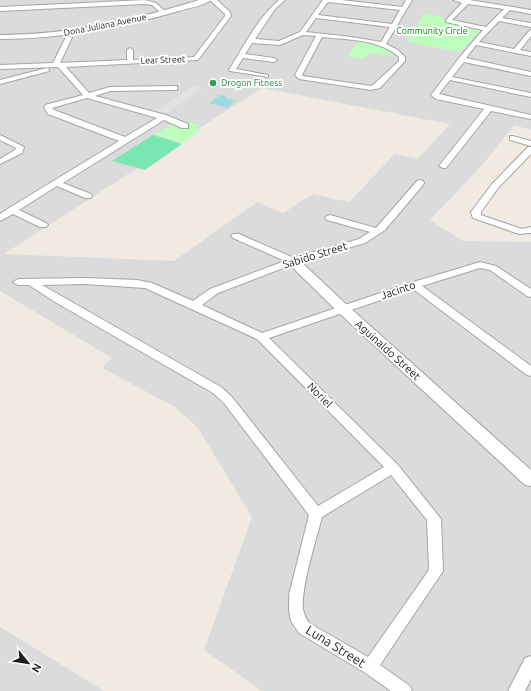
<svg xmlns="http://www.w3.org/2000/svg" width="531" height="691" viewBox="0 0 531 691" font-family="Ubuntu,sans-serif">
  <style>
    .residential { fill: #dcdbdb; fill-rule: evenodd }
    .park { fill: #bdfebc }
    .pitch { fill: #7ae6b2 }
    .parking { fill: #e2e2e2 }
    .water { fill: #9fd9e2 }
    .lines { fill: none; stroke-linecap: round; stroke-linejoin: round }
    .minor-casing { stroke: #a5a5a5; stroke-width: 2 }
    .tertiary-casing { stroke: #a5a5a5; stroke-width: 2 }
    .minor { fill: #fff; fill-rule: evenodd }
    .tertiary { fill: #fff; fill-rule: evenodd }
    .leisure-dot { fill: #2e9e5b; stroke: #fff; stroke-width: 1.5 }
    .labels { text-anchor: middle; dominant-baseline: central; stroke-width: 4; stroke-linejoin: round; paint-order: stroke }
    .far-street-label { font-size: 9px; fill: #1e1e1e; stroke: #fff }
    .far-park-label { font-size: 9px; fill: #038602; stroke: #fff }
    .far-leisure-label { font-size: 9px; fill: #27864d; stroke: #fff; text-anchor: start }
    .street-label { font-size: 11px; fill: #1e1e1e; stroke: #fff }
    .near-street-label { font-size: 13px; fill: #1e1e1e; stroke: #fff }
  </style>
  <rect width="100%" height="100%" fill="#f0eae3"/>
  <g class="residential">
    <path d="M0,0H531V130L514,125L484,163L430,220L463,241L531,242V691H262L204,650L252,517L198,428L175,407L102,368L112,358L0,291ZM262,88L450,124L418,159L395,154L349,202L313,194L283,213L257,202L174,261L4,254Z"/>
    <path d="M0,627L104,691H0Z"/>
  </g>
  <g class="park">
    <path d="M424,13L443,17L444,21L482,29L460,52L408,42Z"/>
    <path d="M357,42C372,44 387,45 397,57L368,53L365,59L348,57Z"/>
    <path d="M182,120L200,125L196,128L201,130L182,143L154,134C163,128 173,126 182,120Z"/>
  </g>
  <path class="pitch" d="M153,135L182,144L145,170L112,161Z"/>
  <path class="parking" d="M194,86L204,88L167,113L157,110Z"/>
  <path class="water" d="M220,95L226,96L225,98L236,101L227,108L209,103Z"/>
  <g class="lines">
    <defs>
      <g id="minor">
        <path d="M145,0L156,3L167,13L162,14L152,5L145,4L0,11V7Z"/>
        <path d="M210,0H217L230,12L231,16L198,60L66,67L89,93L110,87L177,86V90H174L110,91L95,96L166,115L188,124V128H182L164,120L63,183L91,194L92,196L91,198H85L57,186L19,210L46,223L48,225L46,227H40L13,214L0,221V214L9,208L119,141L48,114L44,107L45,105L83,95L58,67L0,69V65L53,63L68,33L71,31L74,33L60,63L127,60V50L130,48L133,50V60L194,57L225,16V14ZM87,98L157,118L125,137L54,110L52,108Z"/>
        <path d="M279,0H285L275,9L255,39L279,41L300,32L323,0H341L402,7L406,0H412L386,44L398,50L405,57V61L380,88L371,90L299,79L295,75L316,36L303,35L280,45L252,43L245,54L274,58L277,60L274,62L243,58L236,69L268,75V77L230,71L229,70C244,46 257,19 279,0ZM328,2L400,10L392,24L318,15ZM316,18L390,27L381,42L352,37L306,32ZM322,37C348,40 379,39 399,57V61L374,84L371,86L303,76L302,75Z"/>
        <path d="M453,0H469L531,10V14L510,10L502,18L531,23V27L499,21L479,42L514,49L529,31L531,30V36L520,50L531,52V56L476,45L466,58L531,72V76L464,62L452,77L531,93V97L450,80L439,94L531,115V119L491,111L446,168H443L439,166L484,109L436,99L431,95L459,58L483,30L446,22V20L462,3ZM468,4L504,9L486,27L452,20Z"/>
        <path d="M47,68L49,69V71L0,84V80Z"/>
        <path d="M0,135L24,147L22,153L0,164V159L15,150L16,148L0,140Z"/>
        <path d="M510,136H513L531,141V146L510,140Z"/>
        <path d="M528,147H531V154L498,188L481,212V215L522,229L531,227V233L519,234L473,218L471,212L492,184Z"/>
        <path d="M420,180L423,181L424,183L423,185L385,230L365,243L296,263L218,293L202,305L262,333L410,283L480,262L496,266L531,289V297L527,296L490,270L480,268L422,286L531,366V376L527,375L413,289L269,338L398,465L441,519L443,571L380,665L410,686L412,691H391L364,672L299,633L291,621L289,610V595L309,515L224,403L213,393L55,302L29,285H18L13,282L18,279L85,278L137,280L152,283L193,301L210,289L285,261L233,238L231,236L233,234H239L294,258L359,239L370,232L327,220L325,218L327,216L330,215L376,228L417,181ZM85,284L145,288L257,339L384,467L318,506L232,397L221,387L42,285ZM391,475L427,520L429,570L368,657L309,623C306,619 304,614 303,609C301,586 316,541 322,517Z"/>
        <path d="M531,656V679L525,691H508L525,658Z"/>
      </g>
      <g id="tertiary">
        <path d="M199,0H211C204,6 188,8 179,11C120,28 61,39 0,39V35C69,35 134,20 199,0Z"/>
        <path d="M293,257L297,258L348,306L531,470V486L525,485L338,312L289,264L287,261L289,258Z"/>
      </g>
    </defs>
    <use href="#minor" class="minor-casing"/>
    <use href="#tertiary" class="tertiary-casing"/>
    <use href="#minor" class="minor"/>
    <use href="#tertiary" class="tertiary"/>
  </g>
  <circle class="leisure-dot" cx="213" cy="83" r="4"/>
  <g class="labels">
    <g class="far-street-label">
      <text transform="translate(105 25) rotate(-11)">Dona Juliana Avenue</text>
      <text transform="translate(163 60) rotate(-2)">Lear Street</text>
    </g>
    <g class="far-park-label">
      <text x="432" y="31">Community Circle</text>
    </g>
    <g class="far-leisure-label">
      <text x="221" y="83">Drogon Fitness</text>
    </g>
    <g class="street-label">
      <text transform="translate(315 255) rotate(-17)">Sabido Street</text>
      <text transform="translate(398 290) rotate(-19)">Jacinto</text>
      <text transform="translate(388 350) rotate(42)">Aguinaldo Street</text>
      <text transform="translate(320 395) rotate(45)">Noriel</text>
    </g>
    <g class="near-street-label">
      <text transform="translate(336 646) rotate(32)">Luna Street</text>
    </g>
  </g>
  <g transform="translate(28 663) rotate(120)" stroke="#ffffff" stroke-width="3" paint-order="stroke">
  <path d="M0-3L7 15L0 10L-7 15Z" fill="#1e1e1e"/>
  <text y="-6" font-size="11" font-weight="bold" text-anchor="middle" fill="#1e1e1e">N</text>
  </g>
</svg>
